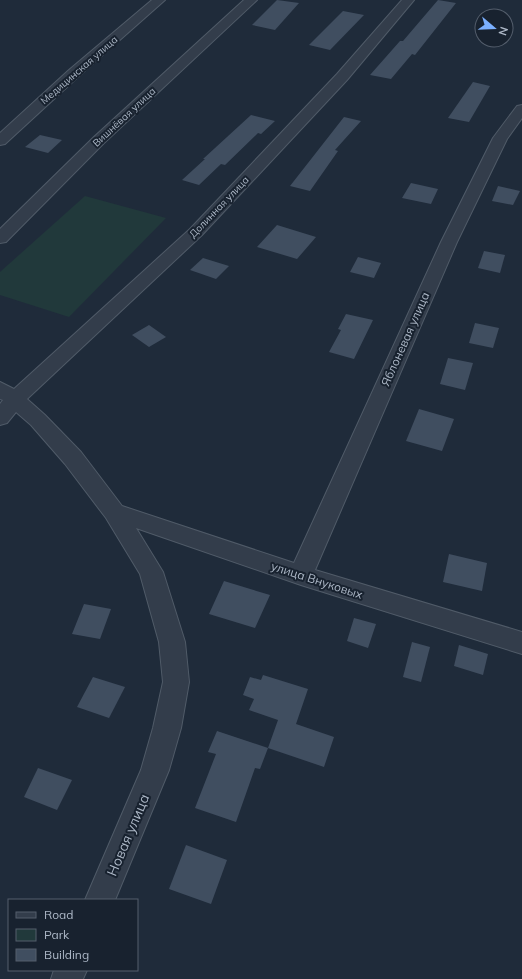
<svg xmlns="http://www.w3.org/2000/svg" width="522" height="979" viewBox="0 0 522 979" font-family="Mulish,sans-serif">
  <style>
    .green { fill: #21393b }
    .building { fill: #404e60 }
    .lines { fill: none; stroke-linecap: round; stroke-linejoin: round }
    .minor-casing { stroke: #505b68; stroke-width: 2 }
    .minor { fill: #333d4b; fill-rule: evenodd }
    .labels { text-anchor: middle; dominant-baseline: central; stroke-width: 4; stroke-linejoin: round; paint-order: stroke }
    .far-street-label { font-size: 10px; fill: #adb8c7; stroke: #18222f }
    .street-label { font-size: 12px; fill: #adb8c7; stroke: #18222f }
    .near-street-label { font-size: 14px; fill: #adb8c7; stroke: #18222f }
  </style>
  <rect width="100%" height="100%" fill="#1f2b3a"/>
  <path class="green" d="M85,196L166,218L69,317L0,295V272Z"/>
  <g class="building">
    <path d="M277,0L299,3L275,30L252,25Z"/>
    <path d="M438,0L456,3L415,55L412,54L391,79L370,75L400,41H403Z"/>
    <path d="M343,11L364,15L330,50L309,45Z"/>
    <path d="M473,82L490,86L469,122L448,118Z"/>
    <path d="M251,115L275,121L261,134L258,133L225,165L221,164L199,185L182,180L205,159H203Z"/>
    <path d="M344,117L361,121L335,150L338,151L310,191L290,186Z"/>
    <path d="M40,135L62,140L48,153L25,147Z"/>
    <path d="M411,183L438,189L431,204L402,198Z"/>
    <path d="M498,186L520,191L513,205L492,201Z"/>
    <path d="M277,225L316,237L297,259L257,247Z"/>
    <path d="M484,251L505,255L500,273L478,268Z"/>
    <path d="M358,257L381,263L374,278L350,272Z"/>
    <path d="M203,258L229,266L216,279L190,270Z"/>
    <path d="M346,314L373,320L354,359L329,352L341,330L338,329Z"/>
    <path d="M475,323L499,328L493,348L469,343Z"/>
    <path d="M149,325L166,337L149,347L132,335Z"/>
    <path d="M448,358L473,363L465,390L440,384Z"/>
    <path d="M419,409L454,419L442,451L406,441Z"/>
    <path d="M449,554L487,563L482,591L443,582Z"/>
    <path d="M224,581L270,595L255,628L209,614Z"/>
    <path d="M84,604L111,609L100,639L72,634Z"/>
    <path d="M354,618L376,624L368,648L347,641Z"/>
    <path d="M412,642L430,647L421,682L403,677Z"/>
    <path d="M459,645L488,654L483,675L454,666Z"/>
    <path d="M263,675L308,689L296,724L334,737L324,767L268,748L278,720L249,710L254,699L243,695L250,677L261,680Z"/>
    <path d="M93,677L125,687L109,718L77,707Z"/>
    <path d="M217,731L268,748L260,769L255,768L236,822L195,808L216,754L208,752Z"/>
    <path d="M38,768L72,780L57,810L24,797Z"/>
    <path d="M186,845L227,860L211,904L169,889Z"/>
  </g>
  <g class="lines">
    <defs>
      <g id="minor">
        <path d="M152,0H165L79,76L5,144L0,145V133L69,70Z"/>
        <path d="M244,0H257L104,143L6,242L0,243V229L94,137Z"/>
        <path d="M402,0H414L347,80L202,235L27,399L45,415L81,452L122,506L294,563L441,242L493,138L517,106L522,105V118L507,139L457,242L315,570L522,632V654L301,585L136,528L163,572L185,642L189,682L181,728L169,770L115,900H85L141,770L153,728L163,682L159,642L140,574L106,518L65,464L31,425L16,412L7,423L0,425V404L3,400L0,399V382L14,389L190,229L337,74Z"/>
        <path d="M54,970H87L83,979H51Z"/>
      </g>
    </defs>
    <use href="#minor" class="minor-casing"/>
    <use href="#minor" class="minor"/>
  </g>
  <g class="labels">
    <g class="far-street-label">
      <text transform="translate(79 70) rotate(-41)">Медицинская улица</text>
      <text transform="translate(124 117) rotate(-43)">Вишнёвая улица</text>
      <text transform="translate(219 207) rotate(-46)">Долинная улица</text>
    </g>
    <g class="street-label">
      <text transform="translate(405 339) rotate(-66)">Яблоневая улица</text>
      <text transform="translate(317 580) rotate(18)">улица Внуковых</text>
    </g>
    <g class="near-street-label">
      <text transform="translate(128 835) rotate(-67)">Новая улица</text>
    </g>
  </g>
  <rect x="8" y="899" width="130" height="72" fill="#18222f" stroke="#545e6c"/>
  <rect x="16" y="912" width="20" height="6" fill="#333d4b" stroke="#545e6c"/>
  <text x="44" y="919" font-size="12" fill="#adb8c7">Road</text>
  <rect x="16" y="929" width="20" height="12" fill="#21393b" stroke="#545e6c"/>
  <text x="44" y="939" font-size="12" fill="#adb8c7">Park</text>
  <rect x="16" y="949" width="20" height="12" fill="#404e60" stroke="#545e6c"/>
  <text x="44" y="959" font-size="12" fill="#adb8c7">Building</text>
  <g transform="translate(494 28) rotate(109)"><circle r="19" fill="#18222f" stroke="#545e6c"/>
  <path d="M0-3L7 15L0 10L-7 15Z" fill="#7bb0ff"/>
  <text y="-6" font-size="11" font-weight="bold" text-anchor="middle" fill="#adb8c7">N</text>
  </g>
</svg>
